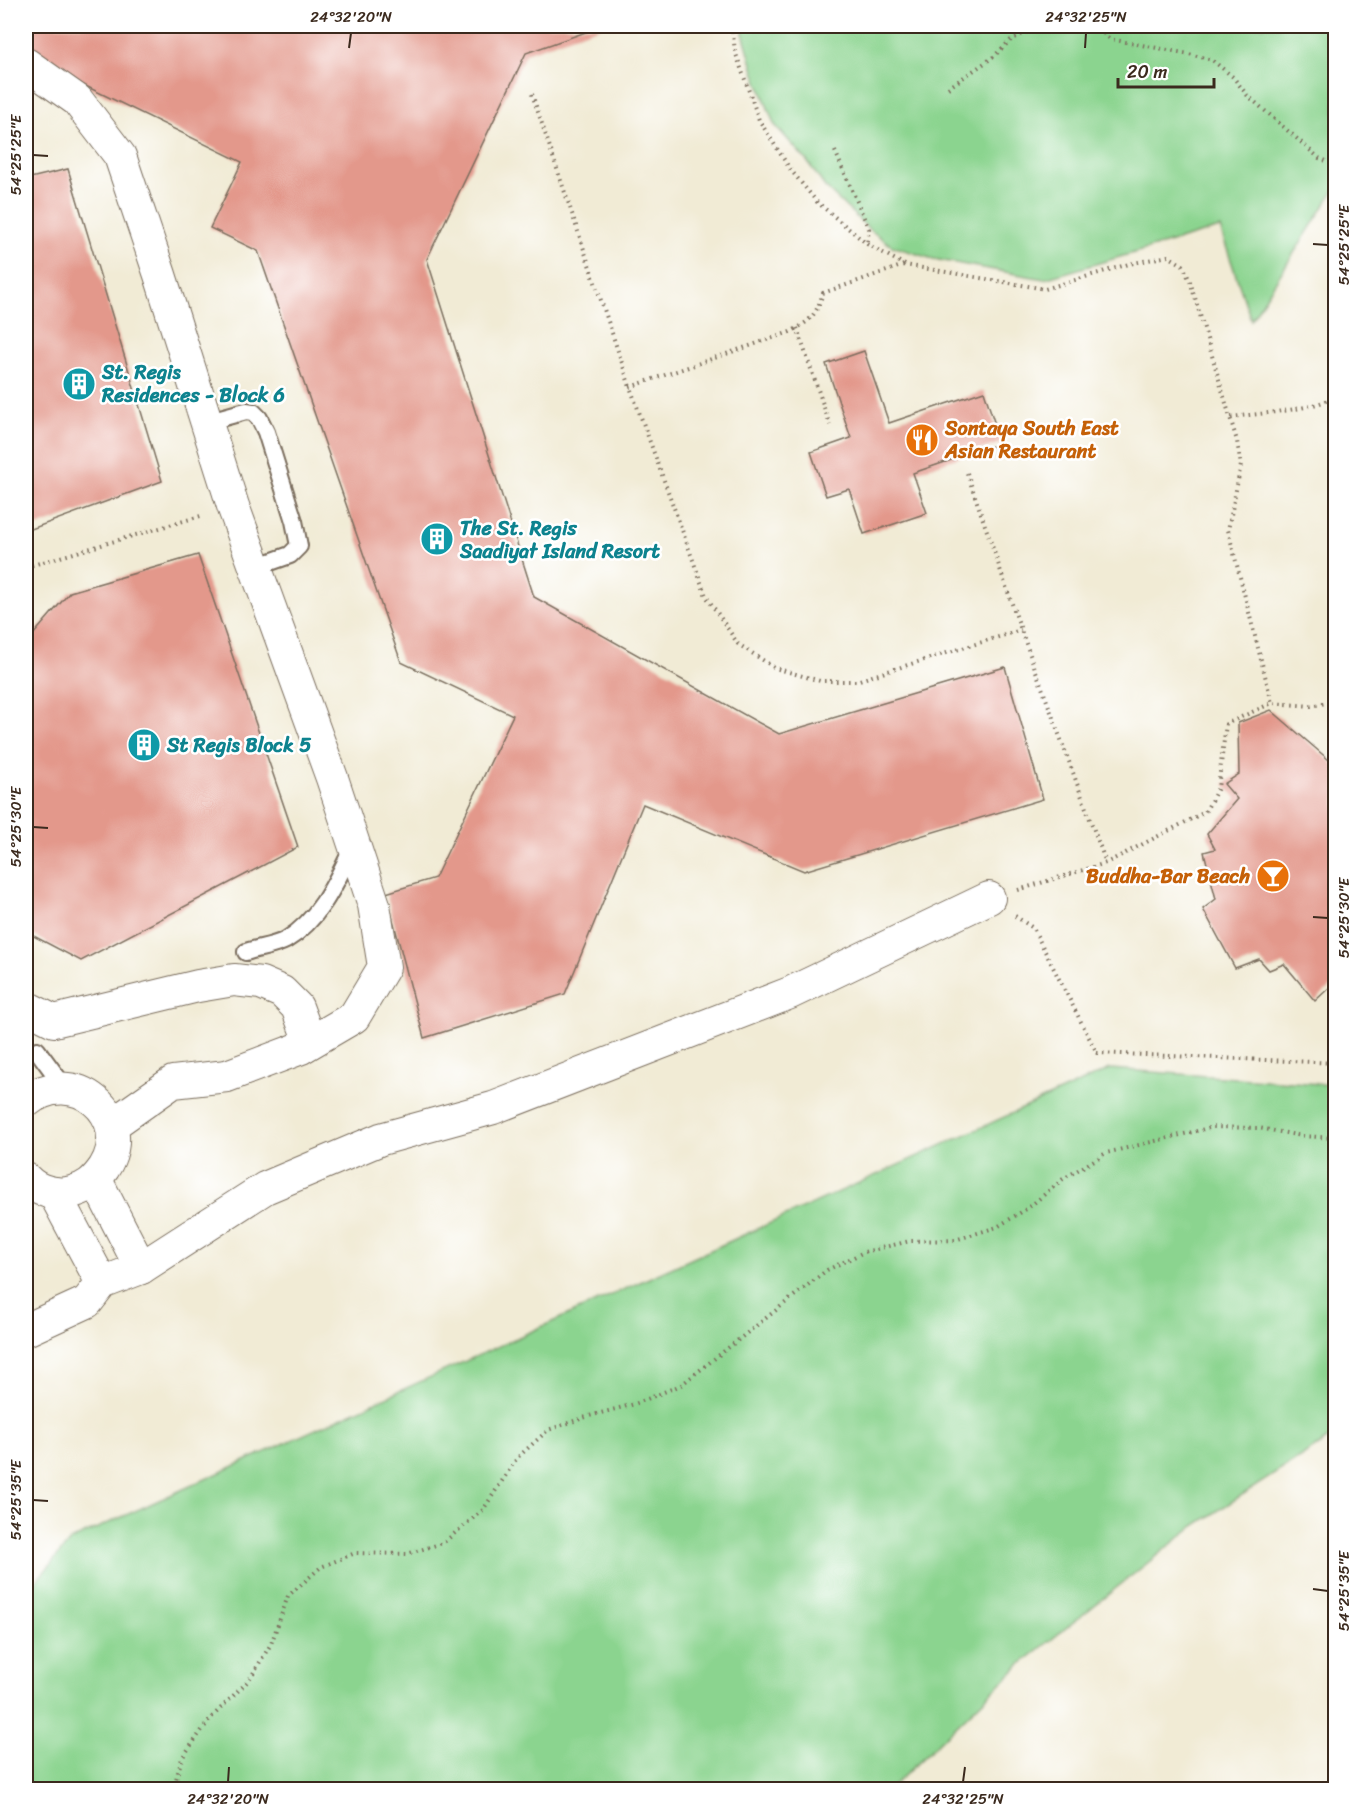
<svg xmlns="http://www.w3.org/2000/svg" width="1361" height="1815" viewBox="0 0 1361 1815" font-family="Sriracha,sans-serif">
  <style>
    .green { fill: #8bd48f; stroke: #637f56; stroke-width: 1.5 }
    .building { fill: #e3988b }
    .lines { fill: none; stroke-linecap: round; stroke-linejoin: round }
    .lane-casing { stroke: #7b6e5e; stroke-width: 20 }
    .street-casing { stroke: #7b6e5e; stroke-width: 34 }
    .path { stroke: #7b6e5e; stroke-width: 4; stroke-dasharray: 1.5 4.5; stroke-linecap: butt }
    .lane { stroke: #fff; stroke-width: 16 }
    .street { stroke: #fff; stroke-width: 32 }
    .ticks { fill: none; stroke: #3b2a1e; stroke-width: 2 }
    .labels { text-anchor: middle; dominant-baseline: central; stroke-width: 5; stroke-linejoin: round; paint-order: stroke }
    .culture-label { font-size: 20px; font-weight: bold; fill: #0d838f; stroke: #fff; text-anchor: start }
    .food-label { font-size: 20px; font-weight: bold; fill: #c56008; stroke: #fff; text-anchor: start }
    .neatline { fill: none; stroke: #3b2a1e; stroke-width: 2 }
    .ticks-label { font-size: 15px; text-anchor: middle; fill: #3b2a1e }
  </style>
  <rect width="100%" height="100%" fill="#fff"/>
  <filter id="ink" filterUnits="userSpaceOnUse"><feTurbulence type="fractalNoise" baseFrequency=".0167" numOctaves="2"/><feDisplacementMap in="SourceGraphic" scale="12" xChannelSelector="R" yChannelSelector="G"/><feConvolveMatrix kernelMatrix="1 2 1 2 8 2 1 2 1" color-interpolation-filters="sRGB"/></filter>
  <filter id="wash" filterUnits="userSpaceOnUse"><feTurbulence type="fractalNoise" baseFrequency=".008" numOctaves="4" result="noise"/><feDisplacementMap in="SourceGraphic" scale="24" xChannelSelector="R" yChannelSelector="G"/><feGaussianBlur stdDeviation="1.35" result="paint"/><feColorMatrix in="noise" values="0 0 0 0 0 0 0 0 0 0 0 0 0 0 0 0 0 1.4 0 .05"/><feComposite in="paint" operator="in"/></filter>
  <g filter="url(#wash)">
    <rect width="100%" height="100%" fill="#f1ebd5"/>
    <g class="green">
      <path d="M743,26H1335V189L1251,320L1220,228L1044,279L933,259L892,246L869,229L825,187L807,161L774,124L754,71L743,33Z"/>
      <path d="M1110,1069L1335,1085V1435L1194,1526L1022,1663L890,1789H26V1593L71,1540Z"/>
    </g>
    <g id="blocks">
      <g class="building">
        <path d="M26,26H603L526,53L427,259L534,597L779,734L1005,667L1043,799L804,871L643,804L565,994L424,1038L386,893L435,878L513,715L401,662L258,251L210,228L242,162L26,57Z"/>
        <path d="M68,169L162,481L26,531V179Z"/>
        <path d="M864,351L889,423L984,391L1001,443L913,473L927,513L864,534L849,489L826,496L811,452L851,438L826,364Z"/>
        <path d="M198,555L298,847L81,961L26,932V643L70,592Z"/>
        <path d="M1271,710L1336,766V989L1331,986L1315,1001L1284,964L1269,970L1259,959L1235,968L1203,909L1216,899L1204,852L1215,849L1207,834L1237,799L1224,784L1239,774L1238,723Z"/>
      </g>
    </g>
  </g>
  <g filter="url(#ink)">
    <use href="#blocks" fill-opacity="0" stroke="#7b6e5e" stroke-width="1.5"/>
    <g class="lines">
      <defs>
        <g id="lane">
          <path d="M206,422L246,411L253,412L259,418L266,432L294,521L299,546L290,555L256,567"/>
          <path d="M246,952C258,948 275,946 286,940C321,919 337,880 354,845"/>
          <path d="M37,1050L65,1088"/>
        </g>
        <g id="street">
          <path d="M26,64L77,100L120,156L160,275L233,506L332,778L374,905L384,967L354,1017L301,1048L227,1076L173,1082L112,1125"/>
          <path d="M26,1007L54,1021L198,986L234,980L261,983L282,992L297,1007L310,1042"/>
          <path d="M26,1102C73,1063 137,1116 104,1168C95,1181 87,1188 72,1192C56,1196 37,1191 26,1179"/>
          <path d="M96,1180L141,1268"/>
          <path d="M54,1193L102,1283"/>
          <path d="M26,1330L87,1302L102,1283L141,1268L265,1188L381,1139L493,1108L790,993L989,898"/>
        </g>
      </defs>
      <use href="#lane" class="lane-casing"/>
      <use href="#street" class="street-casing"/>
      <g class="path">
        <path d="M732,26L735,51L759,120L790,169L817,202L867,244L905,265L1045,289L1129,264L1168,256L1183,265L1191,284L1237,441L1241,465L1228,530L1272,703"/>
        <path d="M1094,26L1110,39L1189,54L1212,60L1233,77L1247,95L1319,158L1336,165"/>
        <path d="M948,88L992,58L1011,40L1031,30L1056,26"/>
        <path d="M532,94L630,387L706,596L738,644L775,668L820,681H856L1021,630"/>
        <path d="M835,151L869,229L867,244"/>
        <path d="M797,328L830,425"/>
        <path d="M630,387L790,332C811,321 816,315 823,293L904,265"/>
        <path d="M1231,417C1255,414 1319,410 1336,395"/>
        <path d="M967,473L1021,630L1106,863"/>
        <path d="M26,567L204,515"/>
        <path d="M1018,890L1106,863L1205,812L1218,788L1226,724L1272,703L1311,706L1336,701"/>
        <path d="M1015,916L1033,928L1097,1053L1336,1063"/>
        <path d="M173,1790L182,1758L210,1719L249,1680L271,1644L288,1596L321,1567L355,1553L407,1554L443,1543L483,1510L517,1458L548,1430L589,1416L635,1404L681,1385L827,1270L864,1252L910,1241L955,1240L997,1227L1028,1208L1063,1179L1106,1153L1213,1127L1259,1128L1302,1136L1336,1138"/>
      </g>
      <use href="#lane" class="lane"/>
      <use href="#street" class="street"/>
    </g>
  </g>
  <path class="ticks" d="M349,48L351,33M1085,48L1086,33M33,155L48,156M1313,244L1328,245M33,827L48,828M1313,917L1328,918M33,1500L48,1501M1313,1589L1328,1591M228,1782L229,1767M963,1782L965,1767"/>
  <defs>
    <symbol id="building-disc" viewBox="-11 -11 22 22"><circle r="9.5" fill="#0f9aa8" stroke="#fff"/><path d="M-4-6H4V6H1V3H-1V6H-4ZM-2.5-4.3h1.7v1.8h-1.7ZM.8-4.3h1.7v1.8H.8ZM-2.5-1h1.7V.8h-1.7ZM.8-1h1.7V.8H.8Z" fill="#fff"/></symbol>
    <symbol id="restaurant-disc" viewBox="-11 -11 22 22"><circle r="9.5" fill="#e8710a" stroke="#fff"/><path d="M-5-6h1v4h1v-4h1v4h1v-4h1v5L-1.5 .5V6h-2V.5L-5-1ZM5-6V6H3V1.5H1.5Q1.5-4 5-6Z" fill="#fff"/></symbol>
    <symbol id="bar-disc" viewBox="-11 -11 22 22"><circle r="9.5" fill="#e8710a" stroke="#fff"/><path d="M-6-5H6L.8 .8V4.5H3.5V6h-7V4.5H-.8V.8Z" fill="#fff"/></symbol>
  </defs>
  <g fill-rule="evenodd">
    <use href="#building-disc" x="60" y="365" width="38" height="38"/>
    <use href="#restaurant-disc" x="903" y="421" width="38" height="38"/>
    <use href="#building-disc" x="418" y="520" width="38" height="38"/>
    <use href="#building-disc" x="125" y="726" width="38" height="38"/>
    <use href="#bar-disc" x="1254" y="857" width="38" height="38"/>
  </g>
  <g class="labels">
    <g class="culture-label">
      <text x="102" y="372">St. Regis<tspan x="102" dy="23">Residences - Block 6</tspan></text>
      <text x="460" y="528">The St. Regis<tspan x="460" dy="23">Saadiyat Island Resort</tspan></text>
      <text x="167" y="745">St Regis Block 5</text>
    </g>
    <g class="food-label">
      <text x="945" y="428">Sontaya South East<tspan x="945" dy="23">Asian Restaurant</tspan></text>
      <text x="1250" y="876" text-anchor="end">Buddha-Bar Beach</text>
    </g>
  </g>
  <rect width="1361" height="1815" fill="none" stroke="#fff" stroke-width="66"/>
  <path d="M1118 78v9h96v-9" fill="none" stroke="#3b2a1e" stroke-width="3"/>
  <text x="1127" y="78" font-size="18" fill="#3b2a1e" stroke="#ffffff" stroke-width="4.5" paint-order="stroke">20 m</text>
  <rect x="33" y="33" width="1295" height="1749" class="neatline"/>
  <g class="ticks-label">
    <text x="351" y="22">24°32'20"N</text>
    <text x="1086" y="22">24°32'25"N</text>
    <text transform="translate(16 155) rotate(-90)" y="5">54°25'25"E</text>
    <text transform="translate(1344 245) rotate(-90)" y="5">54°25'25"E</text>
    <text transform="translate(16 827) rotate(-90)" y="5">54°25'30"E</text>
    <text transform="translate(1344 918) rotate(-90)" y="5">54°25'30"E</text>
    <text transform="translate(16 1500) rotate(-90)" y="5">54°25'35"E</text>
    <text transform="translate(1344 1591) rotate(-90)" y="5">54°25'35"E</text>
    <text x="228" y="1804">24°32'20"N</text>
    <text x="963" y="1804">24°32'25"N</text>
  </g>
</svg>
